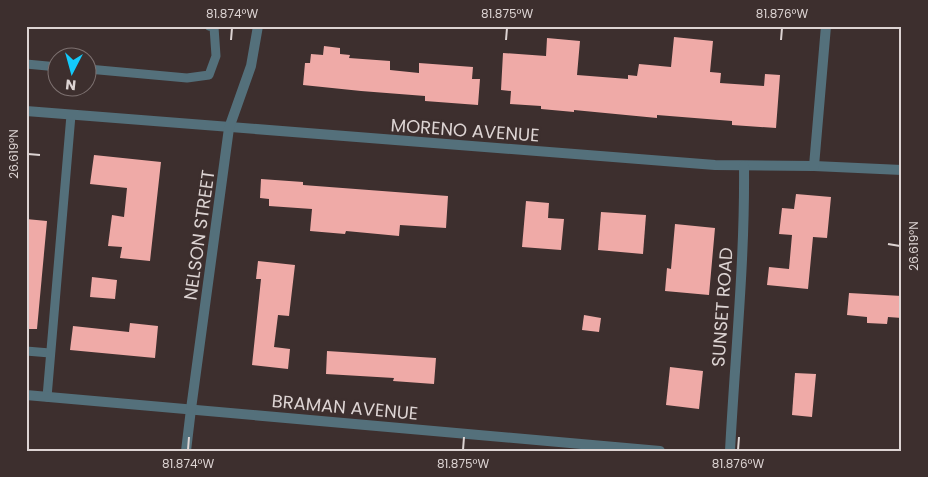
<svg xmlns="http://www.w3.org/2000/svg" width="928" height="477" viewBox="0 0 928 477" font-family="Poppins,sans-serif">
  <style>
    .building { fill: #efaaa7 }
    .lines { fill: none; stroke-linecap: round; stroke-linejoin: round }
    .service { stroke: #54707b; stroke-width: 9 }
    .minor { stroke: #54707b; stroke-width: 10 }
    .ticks { fill: none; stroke: #ddd4d3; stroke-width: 2 }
    .labels { text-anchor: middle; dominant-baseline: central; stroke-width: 5; stroke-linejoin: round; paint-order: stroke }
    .street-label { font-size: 18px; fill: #ddd4d3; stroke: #3d2f2e }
    .neatline { fill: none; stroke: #ddd4d3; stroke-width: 2 }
    .ticks-label { font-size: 12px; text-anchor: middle; fill: #ddd4d3 }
  </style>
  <rect width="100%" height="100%" fill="#3d2f2e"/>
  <g class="building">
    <path d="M674,37L713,41L710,72L721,73L720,83L764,86L765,74L780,75L776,128L732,125V121L657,115V118L574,110V112L541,109V106L510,104L511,91L501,90L503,53L546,56L547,38L580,41L577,75L628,79V75L637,76L639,64L671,67Z"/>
    <path d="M324,46L340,48V54L350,55L349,58L390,61V70L419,73V63L473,67L472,79H480L478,105L425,101V96L361,91L303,85L305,63H310L311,54L323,55Z"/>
    <path d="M94,155L161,162L150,261L120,258L122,247L108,246L112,215L124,217L127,188L90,184Z"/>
    <path d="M261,179L303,182V185L448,196L446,228L400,225L399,236L346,231L345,234L310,231L312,209L269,206V199L260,198Z"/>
    <path d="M796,194L831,197L827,238L813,237L808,289L767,285L769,267L789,269L792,235L779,234L782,208L794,209Z"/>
    <path d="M526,201L549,203L548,218L564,219L561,250L522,247Z"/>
    <path d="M601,212L646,215L643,254L598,250Z"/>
    <path d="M26,219L47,221L37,329H26Z"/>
    <path d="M675,224L715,228L709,295L665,291L667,268L671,269Z"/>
    <path d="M258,261L295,265L289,316L278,315L274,347L290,349L288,369L252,365L261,279H256Z"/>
    <path d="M92,277L117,280L115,299L90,297Z"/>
    <path d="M849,293L902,296V318L888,317L887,324L867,323V317L847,315Z"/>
    <path d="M584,315L601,318L599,332L582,330Z"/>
    <path d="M130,323L158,326L155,358L70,350L73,326L129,332Z"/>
    <path d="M327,351L436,358L434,384L393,381L394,378L326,374Z"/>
    <path d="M670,367L703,371L699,409L666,405Z"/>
    <path d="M795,373L816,374L812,417L792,415Z"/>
  </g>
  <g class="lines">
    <g class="service">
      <path d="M26,64L58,67"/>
      <path d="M88,69L187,78L209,75L216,56L214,27L209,26"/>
      <path d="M26,351L50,353"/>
      <path d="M47,397L71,115"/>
    </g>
    <g class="minor">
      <path d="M26,111L715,165L814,166L902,170"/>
      <path d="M814,166L826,26"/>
      <path d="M26,395L660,451"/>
      <path d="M186,451L191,409L229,128L251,66L258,26"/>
      <path d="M730,451C735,356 745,261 744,166"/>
    </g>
  </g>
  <path class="ticks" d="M231,40L232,28M506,40L507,28M781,40L782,28M28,154L40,155M888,244L900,246M188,450L189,437M463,450L464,437M738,450L739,437"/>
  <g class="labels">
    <g class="street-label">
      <text transform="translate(465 130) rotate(4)">MORENO AVENUE</text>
      <text transform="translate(199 235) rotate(-82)">NELSON STREET</text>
      <text transform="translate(722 307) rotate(-86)">SUNSET ROAD</text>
      <text transform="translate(345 407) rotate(5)">BRAMAN AVENUE</text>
    </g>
  </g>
  <rect width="928" height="477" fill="none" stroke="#3d2f2e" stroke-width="55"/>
  <g transform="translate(72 72) rotate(186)"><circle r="24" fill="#3d2f2e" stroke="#7d7170"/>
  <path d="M0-4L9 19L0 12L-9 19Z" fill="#13cafb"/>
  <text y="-8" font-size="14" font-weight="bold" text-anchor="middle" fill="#ddd4d3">N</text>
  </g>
  <rect x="28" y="28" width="872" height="422" class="neatline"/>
  <g class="ticks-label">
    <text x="232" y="18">81.874°W</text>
    <text x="507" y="18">81.875°W</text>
    <text x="782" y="18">81.876°W</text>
    <text transform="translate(14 154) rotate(-90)" y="4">26.619°N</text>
    <text transform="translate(914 246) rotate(-90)" y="4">26.619°N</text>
    <text x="188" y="468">81.874°W</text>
    <text x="463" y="468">81.875°W</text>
    <text x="738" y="468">81.876°W</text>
  </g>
</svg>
